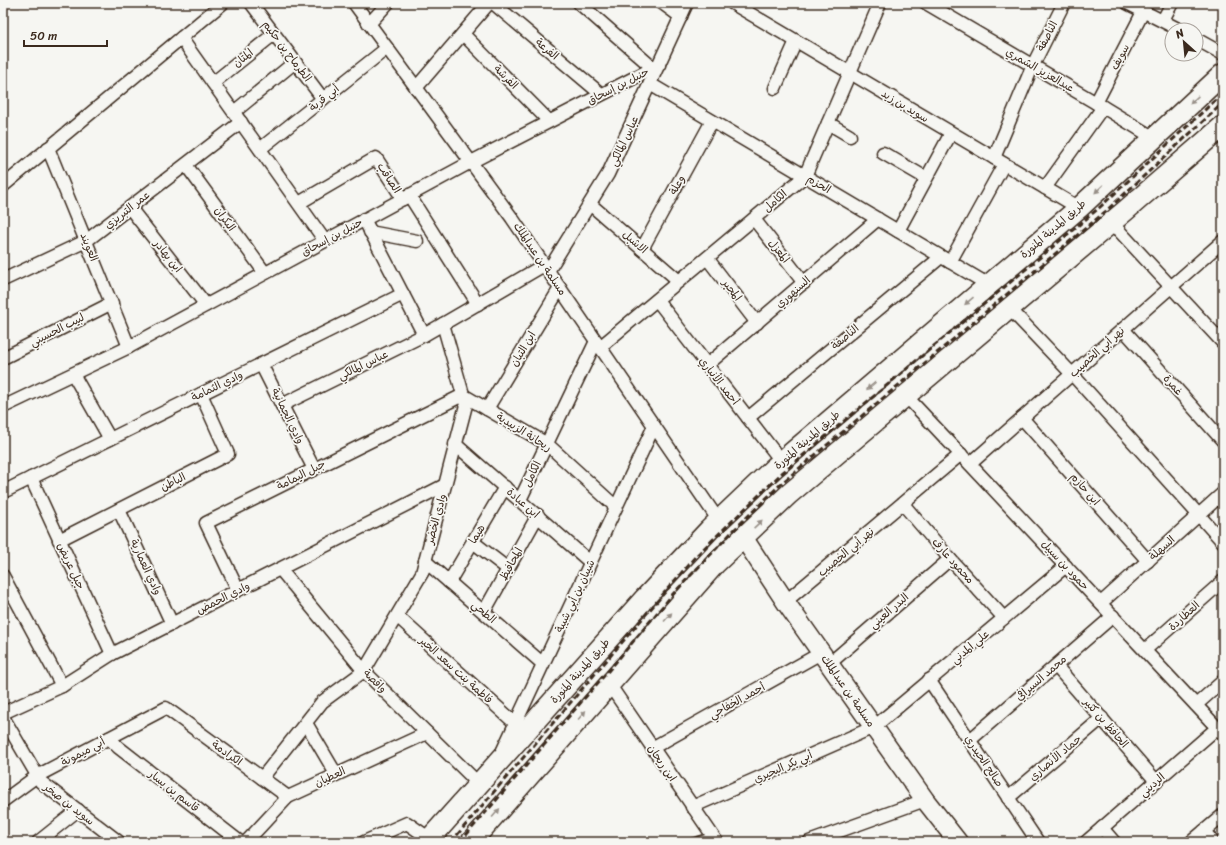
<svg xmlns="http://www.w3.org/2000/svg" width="1226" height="845" viewBox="0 0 1226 845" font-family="Sriracha,'Playpen Sans Arabic',sans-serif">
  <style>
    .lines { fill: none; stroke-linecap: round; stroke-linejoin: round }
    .service-casing { stroke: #3b2a1e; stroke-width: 9 }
    .minor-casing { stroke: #3b2a1e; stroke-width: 15 }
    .secondary-casing { stroke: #3b2a1e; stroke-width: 21 }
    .primary-casing { stroke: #3b2a1e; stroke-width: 23 }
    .service { stroke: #f6f6f2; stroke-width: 6 }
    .minor { stroke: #f6f6f2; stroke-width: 12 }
    .secondary { stroke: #f6f6f2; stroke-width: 18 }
    .primary { stroke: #f6f6f2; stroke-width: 20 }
    .rail { stroke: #3b2a1e; stroke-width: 3; stroke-dasharray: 6 3; stroke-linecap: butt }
    .oneway { fill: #989088 }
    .labels { text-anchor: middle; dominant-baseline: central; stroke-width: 3.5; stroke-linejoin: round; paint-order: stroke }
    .street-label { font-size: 11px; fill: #3b2a1e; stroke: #f6f6f2 }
  </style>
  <rect width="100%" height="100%" fill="#f6f6f2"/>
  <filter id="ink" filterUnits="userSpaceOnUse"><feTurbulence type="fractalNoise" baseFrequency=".025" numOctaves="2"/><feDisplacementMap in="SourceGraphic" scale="8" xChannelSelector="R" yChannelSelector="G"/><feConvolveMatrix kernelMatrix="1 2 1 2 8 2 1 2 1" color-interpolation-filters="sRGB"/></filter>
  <g filter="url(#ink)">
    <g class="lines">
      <defs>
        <path id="service" d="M692,842L712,836"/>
        <g id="minor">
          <path d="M251,3L323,99"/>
          <path d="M354,3L512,218L719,521"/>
          <path d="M493,3L601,94"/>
          <path d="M579,3L653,68"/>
          <path d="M662,3L681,17"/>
          <path d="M732,3L1079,208"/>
          <path d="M926,3L1103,107L1154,138"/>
          <path d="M1127,3L1180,30"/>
          <path d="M1163,20L1172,3"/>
          <path d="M369,24L388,3"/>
          <path d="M463,34L549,121"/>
          <path d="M181,38L325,241"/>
          <path d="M1196,39L1223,54"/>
          <path d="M213,83L274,34"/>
          <path d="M650,84L989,285"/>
          <path d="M416,88L489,3"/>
          <path d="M775,88L796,41"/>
          <path d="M1096,103L1143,12"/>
          <path d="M234,112L295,62"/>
          <path d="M828,123L850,136"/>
          <path d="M48,148L129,347"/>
          <path d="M260,149L387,48"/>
          <path d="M883,153L926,178"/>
          <path d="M994,158L1033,65L1064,3"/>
          <path d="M186,165L265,273"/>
          <path d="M3,186L223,3"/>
          <path d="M1045,188L1103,107"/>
          <path d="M409,195L478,304"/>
          <path d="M299,203L376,158L403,199"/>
          <path d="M590,204L679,281"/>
          <path d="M130,208L206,305"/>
          <path d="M364,219L424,335"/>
          <path d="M754,219L804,283"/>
          <path d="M1111,222L1223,343"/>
          <path d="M898,231L951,133"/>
          <path d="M370,232L417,241"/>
          <path d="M642,249L712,121"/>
          <path d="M707,258L757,323"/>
          <path d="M950,262L1004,164"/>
          <path d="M548,271L608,174L687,3"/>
          <path d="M3,280L86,241L241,122"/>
          <path d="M657,300L782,462"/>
          <path d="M1009,308L1072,374L1223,542"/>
          <path d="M1123,329L1223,441"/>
          <path d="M600,347L805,176L880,3"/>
          <path d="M3,358L112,303"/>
          <path d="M261,364L314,469"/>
          <path d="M707,365L878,219"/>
          <path d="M73,374L110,439"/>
          <path d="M906,396L1223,734"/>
          <path d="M282,405L424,335L443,324"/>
          <path d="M3,407L129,347L471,162L659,65"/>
          <path d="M487,409L560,288"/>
          <path d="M748,418L941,257"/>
          <path d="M1022,418L1148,561"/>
          <path d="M455,444L590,562"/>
          <path d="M970,464L1223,241"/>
          <path d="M31,478L112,654"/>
          <path d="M3,492L403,294"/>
          <path d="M520,500L596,341"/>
          <path d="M903,504L950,559L1004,618"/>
          <path d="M119,510L172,624"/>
          <path d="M59,540L228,454L201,394"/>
          <path d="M473,542L508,569"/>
          <path d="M425,561L543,664"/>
          <path d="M280,569L364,671L479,784"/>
          <path d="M3,576L62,686"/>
          <path d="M449,582L505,487"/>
          <path d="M238,590L206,523L463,395L547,444L616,507"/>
          <path d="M785,602L961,454"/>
          <path d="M1101,603L1223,493"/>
          <path d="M484,612L538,515"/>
          <path d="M397,616L515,723"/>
          <path d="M1145,650L1223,581"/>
          <path d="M829,664L950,559"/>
          <path d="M1056,666L1156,781"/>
          <path d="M929,680L1038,842"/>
          <path d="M609,684L717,842"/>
          <path d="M1196,705L1223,681"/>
          <path d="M3,713L62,686L112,654L445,485"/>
          <path d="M3,717L41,782L119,842"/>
          <path d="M306,723L336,774"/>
          <path d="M109,738L118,747L240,842"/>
          <path d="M970,740L1113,616"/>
          <path d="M652,748L821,653"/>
          <path d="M503,750L654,426"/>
          <path d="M262,778L322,702L364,671L422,573L466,405L443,324L544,265"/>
          <path d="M1008,798L1102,718"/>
          <path d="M3,801L37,776L166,708L288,797"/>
          <path d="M692,807L874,727L1066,566"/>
          <path d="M1102,828L1114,842"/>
          <path d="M1204,831L1213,842"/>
          <path d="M38,842L78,810"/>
          <path d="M246,842L288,797L427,733"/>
          <path d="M364,842L407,823L430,839"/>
          <path d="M809,842L925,800"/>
          <path d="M1086,842L1217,728"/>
          <path d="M1191,842L1223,815"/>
        </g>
        <path id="secondary" d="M743,537L789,607L925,800L958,842"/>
        <g id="primary">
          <path d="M427,842L645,598L709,530L775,467L1079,208L1223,74"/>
          <path d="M471,842L715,564L789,494L1125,211L1223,126"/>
        </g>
      </defs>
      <use href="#service" class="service-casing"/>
      <use href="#minor" class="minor-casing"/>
      <use href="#secondary" class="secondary-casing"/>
      <use href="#primary" class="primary-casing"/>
      <use href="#service" class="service"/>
      <use href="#minor" class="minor"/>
      <use href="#secondary" class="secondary"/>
      <use href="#primary" class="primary"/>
      <g class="rail">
        <path d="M451,842L695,557L782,473L1099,208L1223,93"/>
        <path d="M460,842L615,663L673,594L735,529L783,482L1105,212L1223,103"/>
      </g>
    </g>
    <defs><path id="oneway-solid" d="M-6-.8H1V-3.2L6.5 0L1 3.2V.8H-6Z"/></defs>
    <g class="oneway">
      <use href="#oneway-solid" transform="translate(1194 100) rotate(137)"/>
      <use href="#oneway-solid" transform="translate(1099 189) rotate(137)"/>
      <use href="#oneway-solid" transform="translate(969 301) rotate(139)"/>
      <use href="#oneway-solid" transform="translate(871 386) rotate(139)"/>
      <use href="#oneway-solid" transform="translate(758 524) rotate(-43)"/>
      <use href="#oneway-solid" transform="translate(668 617) rotate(-48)"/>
      <use href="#oneway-solid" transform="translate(582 715) rotate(-49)"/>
      <use href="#oneway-solid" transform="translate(496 813) rotate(-49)"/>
    </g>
  </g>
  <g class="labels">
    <g class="street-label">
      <text transform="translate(1047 36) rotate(-63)">الناصفة</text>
      <text transform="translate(547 49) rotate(40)">الفرعة</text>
      <text transform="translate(287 51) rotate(53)">الطرماح بن حكيم</text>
      <text transform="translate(1120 57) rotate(-62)">سويف</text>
      <text transform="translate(243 58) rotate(-38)">المتان</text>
      <text transform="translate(1040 70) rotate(30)">عبدالعزيز الشمري</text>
      <text transform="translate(506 77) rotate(45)">الفرشة</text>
      <text transform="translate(618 86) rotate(-27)">حنبل بن إسحاق</text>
      <text transform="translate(324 98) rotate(-39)">أبي قربة</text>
      <text transform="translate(905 106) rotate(31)">سويد بن زيد</text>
      <text transform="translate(624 141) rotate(-65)">عباس المالكي</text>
      <text transform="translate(389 178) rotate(57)">الصاقب</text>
      <text transform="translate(819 184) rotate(31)">الحزم</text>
      <text transform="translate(677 185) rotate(-61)">وعلة</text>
      <text transform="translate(775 201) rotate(-41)">الكامل</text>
      <text transform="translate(127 210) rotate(-38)">عمر التبريزي</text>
      <text transform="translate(225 219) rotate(54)">البكران</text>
      <text transform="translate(1053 229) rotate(-41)">طريق المدينة المنورة</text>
      <text transform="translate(332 237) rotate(-28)">حنبل بن إسحاق</text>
      <text transform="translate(635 242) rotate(41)">الاشبل</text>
      <text transform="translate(89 247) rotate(68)">العويند</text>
      <text transform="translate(779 251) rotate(52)">المعزل</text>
      <text transform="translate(168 256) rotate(52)">ابن بهادر</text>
      <text transform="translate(540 259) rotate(56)">مسلمة بن عبدالملك</text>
      <text transform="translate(732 290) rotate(53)">المحبر</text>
      <text transform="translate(793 292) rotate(-41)">السنهوري</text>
      <text transform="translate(57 330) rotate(-27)">لبيب الحسيني</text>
      <text transform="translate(845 337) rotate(-40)">الناصفة</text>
      <text transform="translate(523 349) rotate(-59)">ابن التبان</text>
      <text transform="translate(1097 352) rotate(-42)">نهر أبي الخصيب</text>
      <text transform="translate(363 365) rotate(-26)">عباس المالكي</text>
      <text transform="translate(719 381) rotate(52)">أحمد الأنباري</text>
      <text transform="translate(1173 385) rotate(48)">غمرة</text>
      <text transform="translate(217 386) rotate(-26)">وادي الثمامة</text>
      <text transform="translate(288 416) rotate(64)">وادي الجمانية</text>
      <text transform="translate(524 432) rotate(32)">ريحانة الزبيدية</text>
      <text transform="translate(807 440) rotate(-41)">طريق المدينة المنورة</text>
      <text transform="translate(532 474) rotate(-64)">الكامل</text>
      <text transform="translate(301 475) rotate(-27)">جبل اليمامة</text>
      <text transform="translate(173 482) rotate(-27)">الباطن</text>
      <text transform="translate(1085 489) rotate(49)">ابن حازم</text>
      <text transform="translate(523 503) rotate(41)">ابن عبادة</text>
      <text transform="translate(436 519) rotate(-75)">وادي الخضر</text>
      <text transform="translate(477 534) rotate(-59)">هيما</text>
      <text transform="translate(1162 548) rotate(-42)">السهلة</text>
      <text transform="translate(846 552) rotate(-40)">نهر أبي الخصيب</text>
      <text transform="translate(953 561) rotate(48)">محمود عارف</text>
      <text transform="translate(511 564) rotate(-61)">المحافيظ</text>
      <text transform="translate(1065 565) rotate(47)">حمود بن سبيل</text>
      <text transform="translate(71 566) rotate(65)">جبل عريض</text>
      <text transform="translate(146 567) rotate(65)">وادي العمارية</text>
      <text transform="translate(575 596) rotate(-65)">شيبان بن أبي شيبة</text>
      <text transform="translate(223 598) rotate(-27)">وادي الحمض</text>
      <text transform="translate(889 611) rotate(-41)">البدر العيني</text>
      <text transform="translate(484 612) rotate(41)">الطحي</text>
      <text transform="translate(1184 616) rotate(-42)">العطاردة</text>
      <text transform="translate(970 647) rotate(-40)">علي المدني</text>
      <text transform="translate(456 670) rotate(42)">فاطمة بنت سعد الخير</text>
      <text transform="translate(580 671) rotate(-48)">طريق المدينة المنورة</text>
      <text transform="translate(1041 678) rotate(-41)">محمد السيرافي</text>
      <text transform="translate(375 681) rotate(45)">واقصة</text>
      <text transform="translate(848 691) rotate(55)">مسلمة بن عبدالملك</text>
      <text transform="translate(737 701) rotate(-29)">أحمد الخفاجي</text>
      <text transform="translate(1106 723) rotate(49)">الحافظ بن كثير</text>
      <text transform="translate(83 752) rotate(-28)">أبي ميمونة</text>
      <text transform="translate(227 753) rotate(36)">الكرادمة</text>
      <text transform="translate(1055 758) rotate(-40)">حماد الأنصاري</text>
      <text transform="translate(984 761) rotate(56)">صالح الحيدري</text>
      <text transform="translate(662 763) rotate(56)">ابن ريحان</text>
      <text transform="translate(783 767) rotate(-24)">أبي بكر البحيري</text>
      <text transform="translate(330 777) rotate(-25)">العطيان</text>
      <text transform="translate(1152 785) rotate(-41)">الرديني</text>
      <text transform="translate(174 791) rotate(38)">قاسم بن يسار</text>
      <text transform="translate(69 804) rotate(38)">سويد بن صخر</text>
    </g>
  </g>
  <rect width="1226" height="845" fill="none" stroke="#f6f6f2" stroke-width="16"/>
  <rect x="8" y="8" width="1210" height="829" fill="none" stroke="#3b2a1e" stroke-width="1.5" filter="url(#ink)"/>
  <g transform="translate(1184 42) rotate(333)"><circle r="19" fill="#f6f6f2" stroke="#aba49d"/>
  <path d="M0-3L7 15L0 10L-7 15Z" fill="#3b2a1e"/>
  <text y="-6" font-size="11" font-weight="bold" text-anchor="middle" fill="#3b2a1e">N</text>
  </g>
  <path d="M24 40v6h83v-6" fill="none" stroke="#3b2a1e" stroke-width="2"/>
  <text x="30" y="40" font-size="12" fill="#3b2a1e" stroke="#f6f6f2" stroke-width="3" paint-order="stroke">50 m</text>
</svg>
